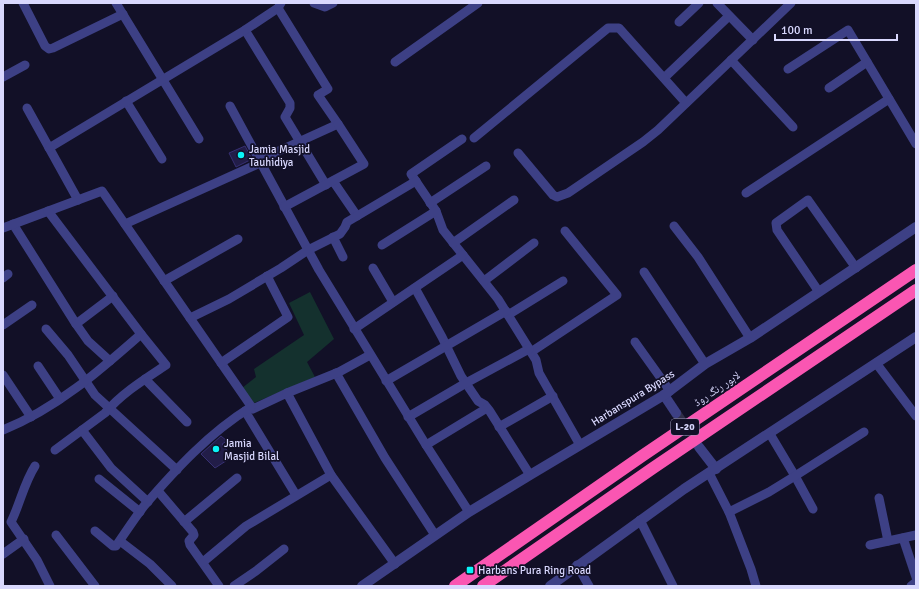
<svg xmlns="http://www.w3.org/2000/svg" width="919" height="589" viewBox="0 0 919 589" font-family="Signika,'Noto Naskh Arabic',sans-serif">
  <style>
    .green { fill: #14312e }
    .building { fill: #221d48; stroke: #373073 }
    .lines { fill: none; stroke-linecap: round; stroke-linejoin: round }
    .tertiary-tunnel { stroke: #302e47; stroke-width: 10; stroke-dasharray: 10 5; stroke-linecap: butt }
    .minor { stroke: #3d4085; stroke-width: 9 }
    .tertiary { stroke: #3d4085; stroke-width: 10 }
    .motorway { stroke: #fa56b2; stroke-width: 12 }
    .poi-dot { fill: #0af4f8; stroke: #121027; stroke-width: 1.5 }
    .labels { text-anchor: middle; dominant-baseline: central; stroke-width: 3.5; stroke-linejoin: round; paint-order: stroke }
    .shield { fill: #121027; stroke: #9d9cbe; stroke-width: 1 }
    .shield-label { font-size: 10px; font-weight: bold; fill: #d9d8fe }
    .poi-label { font-size: 11px; fill: #d9d8fe; stroke: #121027; text-anchor: start }
    .street-label { font-size: 11px; fill: #d9d8fe; stroke: #121027 }
  </style>
  <rect width="100%" height="100%" fill="#121027"/>
  <path class="green" d="M310,292L334,339L307,362L315,377L254,403L242,388L256,377L254,369L304,335L289,303Z"/>
  <g class="building">
    <path d="M245,146L252,159L236,167L229,153Z"/>
    <path d="M221,436L227,441L222,444L232,457L215,468L201,454Z"/>
  </g>
  <g class="lines">
    <path class="tertiary-tunnel" d="M676,413L698,446"/>
    <g class="minor">
      <path d="M23,3L45,46L49,49L53,48L123,14"/>
      <path d="M116,3L199,139"/>
      <path d="M314,3L325,7L333,3"/>
      <path d="M717,3L753,40"/>
      <path d="M679,22L699,3"/>
      <path d="M245,30L290,103V108L285,117L326,185"/>
      <path d="M731,60L793,127"/>
      <path d="M395,62L478,3"/>
      <path d="M788,69L848,30L916,144"/>
      <path d="M3,77L25,65"/>
      <path d="M664,78L729,16"/>
      <path d="M829,88L867,62"/>
      <path d="M126,101L162,159"/>
      <path d="M230,106L319,270L426,445L469,512"/>
      <path d="M27,108L78,200"/>
      <path d="M474,138L608,28H619L686,103"/>
      <path d="M462,139L411,174L436,211L443,230L498,299L536,360L539,373L580,445"/>
      <path d="M49,148L245,30L278,8L281,3"/>
      <path d="M518,153L553,195L557,197L568,193L643,142L658,130L791,3"/>
      <path d="M259,160L338,124L318,95L328,89L278,8"/>
      <path d="M333,181L357,216"/>
      <path d="M746,193L889,99"/>
      <path d="M430,203L486,166"/>
      <path d="M284,207L364,164L338,124"/>
      <path d="M13,224L76,324L88,341L110,361"/>
      <path d="M125,224L260,163"/>
      <path d="M674,226L698,257L750,338"/>
      <path d="M3,228L102,191L253,409L287,393L331,475L395,564"/>
      <path d="M333,237L343,257"/>
      <path d="M453,243L514,200"/>
      <path d="M382,245L436,211"/>
      <path d="M373,268L393,302"/>
      <path d="M644,272L705,364"/>
      <path d="M3,278L8,274"/>
      <path d="M164,281L238,239"/>
      <path d="M484,281L534,243"/>
      <path d="M415,288L442,337L461,376L478,401L485,405L489,410L530,475"/>
      <path d="M819,292L777,230L776,223L808,200L856,268"/>
      <path d="M508,315L563,281"/>
      <path d="M190,318L229,299L281,268L308,250L340,234L345,227L347,222L416,181"/>
      <path d="M76,324L113,296"/>
      <path d="M3,325L32,305"/>
      <path d="M46,329L68,355L95,395L177,470"/>
      <path d="M354,329L463,255"/>
      <path d="M635,342L670,391"/>
      <path d="M531,352L617,295L565,231"/>
      <path d="M221,363L288,317L267,276"/>
      <path d="M876,363L916,416"/>
      <path d="M38,366L60,399"/>
      <path d="M336,373L385,458L435,535"/>
      <path d="M3,375L31,417"/>
      <path d="M145,379L187,422"/>
      <path d="M386,381L506,311"/>
      <path d="M287,393L339,372L370,355"/>
      <path d="M245,411L296,495"/>
      <path d="M408,417L466,383L529,349"/>
      <path d="M499,427L553,396"/>
      <path d="M3,430C56,409 99,371 141,334L48,211"/>
      <path d="M82,430L111,468L148,502"/>
      <path d="M770,434L795,476L813,509"/>
      <path d="M426,445L487,408"/>
      <path d="M55,450L105,413C122,393 145,379 166,365L141,334"/>
      <path d="M35,466C24,483 20,504 11,522L37,560L50,586"/>
      <path d="M709,473L729,512L751,569L756,586"/>
      <path d="M99,479L140,512"/>
      <path d="M158,491L193,532L194,535L189,541L190,545L219,586"/>
      <path d="M879,498L888,541"/>
      <path d="M729,512L769,492L795,476L864,432"/>
      <path d="M640,520L673,586"/>
      <path d="M184,522L237,478"/>
      <path d="M95,531L113,546H116C125,533 134,519 144,506C176,469 209,433 251,407"/>
      <path d="M56,535L95,586"/>
      <path d="M903,538L916,577"/>
      <path d="M120,541L150,564L172,586"/>
      <path d="M870,545L916,535"/>
      <path d="M3,554L24,539"/>
      <path d="M203,562L246,526L331,475"/>
      <path d="M577,565L589,586"/>
      <path d="M234,586L256,571L284,549"/>
      <path d="M911,586L916,582"/>
    </g>
    <g class="tertiary">
      <path d="M664,395L676,413"/>
      <path d="M699,447L716,469"/>
      <path d="M362,586L469,512L530,475L664,395L705,364L750,338L916,227"/>
      <path d="M550,586L684,489L916,337"/>
    </g>
    <g class="motorway">
      <path d="M455,586L642,456L916,270"/>
      <path d="M483,586L653,468L916,290"/>
    </g>
  </g>
  <g class="poi-dot">
    <circle cx="241" cy="155" r="4"/>
    <circle cx="216" cy="449" r="4"/>
    <rect x="466" y="566" width="8" height="8" rx="2"/>
  </g>
  <g class="labels">
    <rect class="shield" x="671" y="419" width="28" height="16" rx="3"/>
    <g class="shield-label">
      <text x="685" y="427">L-20</text>
    </g>
    <g class="poi-label">
      <text x="249" y="149">Jamia Masjid<tspan x="249" dy="13">Tauhidiya</tspan></text>
      <text x="224" y="443">Jamia<tspan x="224" dy="13">Masjid Bilal</tspan></text>
      <text x="478" y="570">Harbans Pura Ring Road</text>
    </g>
    <g class="street-label">
      <text transform="translate(717 389) rotate(-34)">لاہور رنگ روڈ</text>
      <text transform="translate(633 398) rotate(-32)">Harbanspura Bypass</text>
    </g>
  </g>
  <rect width="919" height="589" fill="none" stroke="#d9d8fe" stroke-width="8"/>
  <path d="M775 34v6h122v-6" fill="none" stroke="#d9d8fe" stroke-width="2"/>
  <text x="781" y="34" font-size="12" fill="#d9d8fe" stroke="#121027" stroke-width="3" paint-order="stroke">100 m</text>
</svg>
